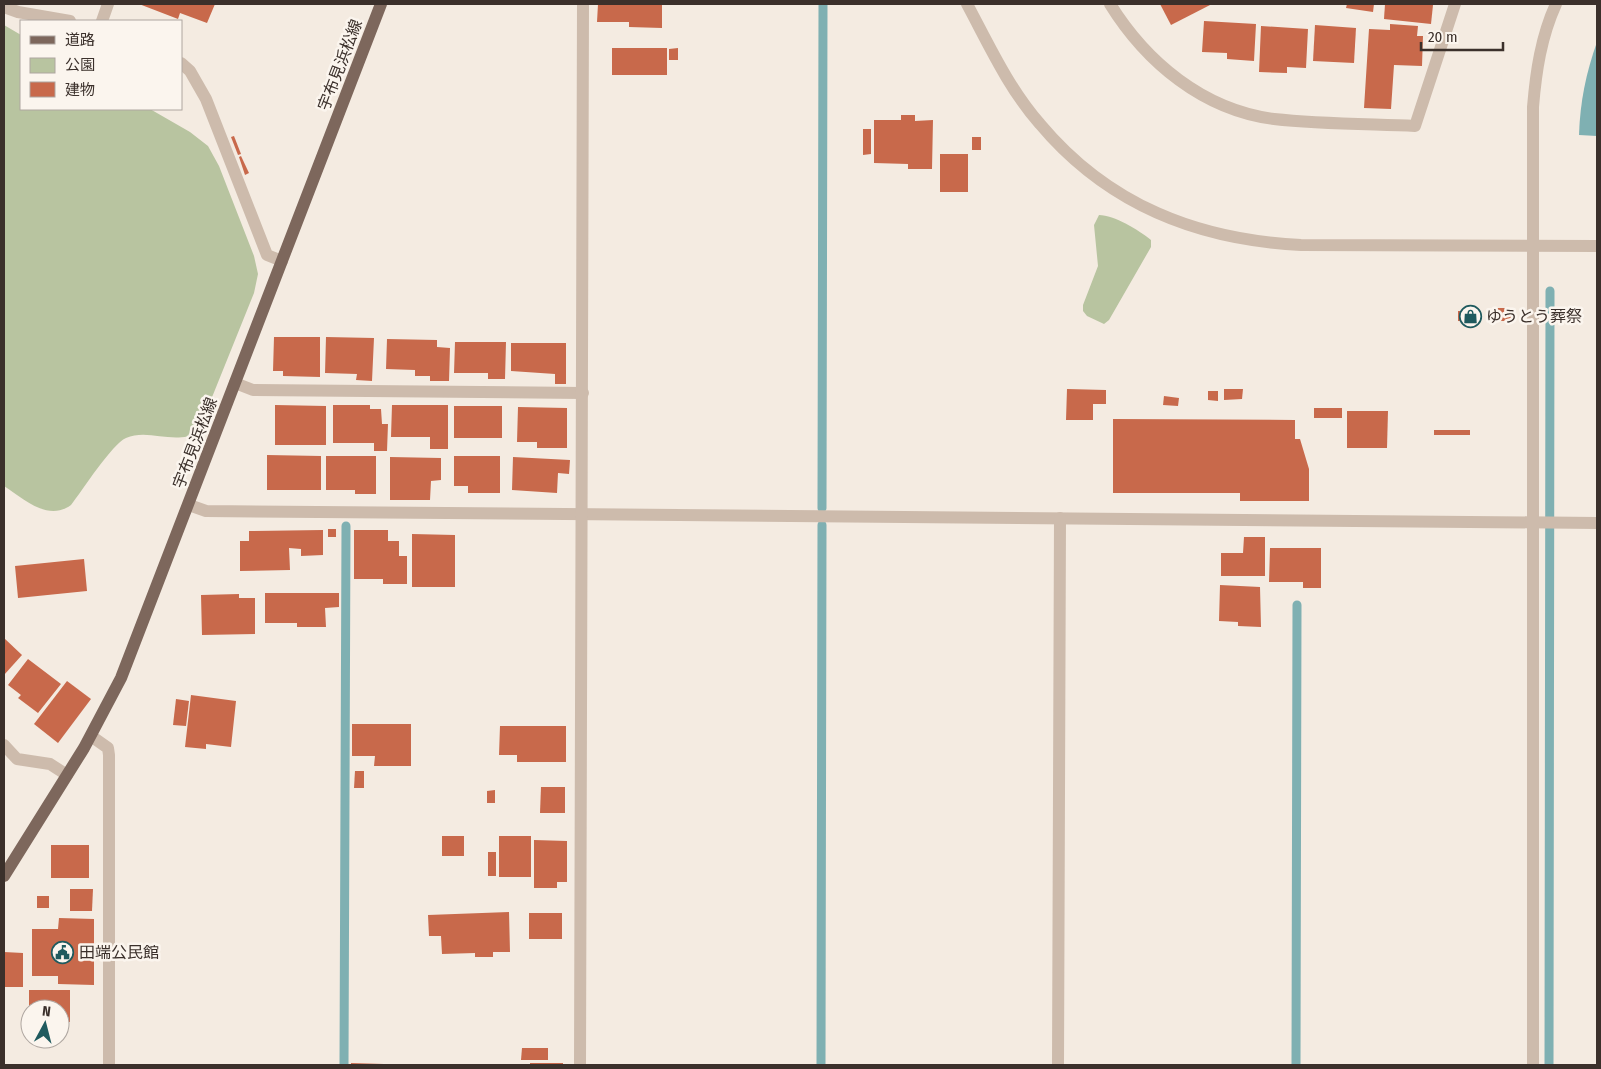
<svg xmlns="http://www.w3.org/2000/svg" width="1601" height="1069" viewBox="0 0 1601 1069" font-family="'Fira Sans Condensed','Noto Sans JP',sans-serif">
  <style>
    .green { fill: #b8c4a0 }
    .water { fill: #7fb0b2 }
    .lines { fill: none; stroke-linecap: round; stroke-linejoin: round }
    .stream { stroke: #7fb0b2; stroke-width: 9 }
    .building { fill: #c8694b }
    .minor { stroke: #cdbbac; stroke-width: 12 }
    .major { stroke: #7d675c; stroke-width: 12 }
    .labels { text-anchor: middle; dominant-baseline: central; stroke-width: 5; stroke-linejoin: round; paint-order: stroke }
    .street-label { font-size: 16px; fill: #3b302b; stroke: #fbf5ee }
    .poi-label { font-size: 16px; fill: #3b302b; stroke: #fbf5ee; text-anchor: start }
  </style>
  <rect width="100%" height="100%" fill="#f4ebe1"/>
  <g class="green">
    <path d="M4,25L21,35V109H150L190,132L208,146L219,166L254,256L258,274L254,293L198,432C175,446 149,428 126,438C112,444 82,491 71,505C48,522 24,499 4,486Z"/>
    <path d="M1099,215C1114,215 1139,230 1151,240V247L1109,320L1104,324L1087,316L1083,311V305L1098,266L1094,225Z"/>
  </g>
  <path class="water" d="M1597,42V136L1579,135C1580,102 1586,73 1597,42Z"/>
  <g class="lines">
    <g class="stream">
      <path d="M822,508L823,4"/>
      <path d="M344,1065L346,526"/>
      <path d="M821,1065L822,525"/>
      <path d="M1296,1065L1297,605"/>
      <path d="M1549,1065L1550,291"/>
    </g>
  </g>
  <g class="building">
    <path d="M139,4H215L207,23L180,13L178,19Z"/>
    <path d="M598,4H662V28L629,27V22H597Z"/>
    <path d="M1160,4H1212L1171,25Z"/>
    <path d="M1347,4H1374L1373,12L1346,8Z"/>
    <path d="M1385,4L1433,5L1431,24L1384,19Z"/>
    <path d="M1204,21L1256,24L1254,61L1227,59V53L1202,52Z"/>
    <path d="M1390,24L1418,26L1417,36H1423L1422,66L1394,65L1391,109L1364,108L1369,29L1390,30Z"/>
    <path d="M1315,25L1356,28L1354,63L1313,61Z"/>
    <path d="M1261,26L1308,29L1306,68L1287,67V73L1259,72Z"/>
    <rect x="612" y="48" width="55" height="27"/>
    <path d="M678,48V60H669V49Z"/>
    <path d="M901,115H915V121L933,120L932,169H908V164L874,163V120H901Z"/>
    <path d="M863,129H871V154L863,155Z"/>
    <path d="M234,136L241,154L238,155L231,137Z"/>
    <rect x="972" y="137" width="9" height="13"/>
    <rect x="940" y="154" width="28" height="38"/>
    <path d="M241,156L249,173L245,175L239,157Z"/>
    <rect x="1496" y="308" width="17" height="13"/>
    <path d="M1458,311H1481V322L1458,321Z"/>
    <path d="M274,337H320V377L283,376V371H273Z"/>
    <path d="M326,337L374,338L372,381L356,380L357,374L325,373Z"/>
    <path d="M387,339L437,340V347L450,348L449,381H430V376H415V370L386,369Z"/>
    <path d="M455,342H506L505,379H488V373H454Z"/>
    <path d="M511,343H566V384H555V374L511,371Z"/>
    <path d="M1067,389L1106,390V404H1093V420H1066Z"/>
    <path d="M1224,389H1243L1242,399L1224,400Z"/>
    <path d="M1208,391H1218V401L1208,400Z"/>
    <path d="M1164,396L1179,398L1178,406L1163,405Z"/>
    <path d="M275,405L326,406V445H275Z"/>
    <path d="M333,405H370V409H381L382,424H388L387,451H374V443H333Z"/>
    <path d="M392,405H448V449H430V437H391Z"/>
    <rect x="454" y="406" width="48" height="32"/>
    <path d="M518,407L567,408V448H537V442H517Z"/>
    <rect x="1314" y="408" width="28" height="10"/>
    <path d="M1347,411H1388L1387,448H1347Z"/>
    <path d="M1113,419L1295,420V439H1300L1309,469V501H1240V493H1113Z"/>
    <rect x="1434" y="430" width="36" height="5"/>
    <path d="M267,455L321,456V490H267Z"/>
    <path d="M326,456H376V494H355V490H326Z"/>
    <path d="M454,456H500V493H468V486H454Z"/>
    <path d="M390,457L441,458V480L431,481L430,500H390Z"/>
    <path d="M513,457L570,460L569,474L558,473L557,493L512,490Z"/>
    <rect x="328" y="529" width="8" height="8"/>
    <path d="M323,530V555L301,556V549L289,548L290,570L240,571V541H249V531Z"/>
    <path d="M354,530H388V541H399V556H407V584H383V579H354Z"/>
    <path d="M412,534L455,535V587H412Z"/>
    <path d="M1244,537H1265V576H1221V553H1243Z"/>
    <path d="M1270,548H1321V588H1303V582H1269Z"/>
    <path d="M84,559L87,591L18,598L15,566Z"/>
    <path d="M1220,585L1260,587L1261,627L1238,626V622L1219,621Z"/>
    <path d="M265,593H339V607L325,608L326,627H297V623H265Z"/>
    <path d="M239,594V598H255V634L202,635L201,595Z"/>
    <path d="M4,638L22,655L4,675Z"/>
    <path d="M28,659L61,684L38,713L18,698L21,695L8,685Z"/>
    <path d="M67,681L91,699L58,743L34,724Z"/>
    <path d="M191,695L236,701L231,747L206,744V749L185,747Z"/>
    <path d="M176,699L189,701L186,726L173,725Z"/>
    <path d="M352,724H411V766H374L375,756H352Z"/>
    <path d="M500,726H566V762H517V755H499Z"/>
    <path d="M355,771H364V788H354Z"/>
    <path d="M541,787H565V813H540Z"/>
    <path d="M495,790V803H487V791Z"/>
    <rect x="442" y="836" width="22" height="20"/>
    <rect x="499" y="836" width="32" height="41"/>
    <path d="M534,840L567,841V882H557V888H534Z"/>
    <rect x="51" y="845" width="38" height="33"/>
    <rect x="488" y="852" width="8" height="24"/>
    <path d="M70,889H93L92,911H70Z"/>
    <rect x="37" y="896" width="12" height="12"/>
    <path d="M509,912L510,952H493V957H475V953L442,954L441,936H429L428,915Z"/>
    <rect x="529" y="913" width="33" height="26"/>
    <path d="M59,918L94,919V985L58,984V976H32V929H58Z"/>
    <path d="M4,952L23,953V987H4Z"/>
    <path d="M29,990H70V1022H60V1009H29Z"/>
    <path d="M522,1048H548V1060H521Z"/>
    <path d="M351,1063L384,1064V1065H351Z"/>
    <rect x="530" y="1063" width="33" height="2"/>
  </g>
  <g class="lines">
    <g class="minor">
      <path d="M967,4C989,45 1009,89 1040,124C1108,205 1197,240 1301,245L1597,246"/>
      <path d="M1110,4C1146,62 1203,110 1274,119C1320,124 1368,124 1415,126L1455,4"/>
      <path d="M4,7L18,12L70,21"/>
      <path d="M102,21L108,4"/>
      <path d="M181,63L190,71L206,99L267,255L282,261"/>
      <path d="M235,383L253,390L583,393"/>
      <path d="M189,505L206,511L1597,523"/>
      <path d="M91,736L108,748L109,755V1065"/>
      <path d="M4,745L17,759L50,764L67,775"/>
      <path d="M580,1065L583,4"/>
      <path d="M1058,1065L1060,518"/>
      <path d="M1533,1065V107C1536,71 1541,37 1556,4"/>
    </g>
    <path class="major" d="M4,876L84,748L121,678L381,4"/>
  </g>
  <defs>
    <symbol id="shop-ring" viewBox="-11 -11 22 22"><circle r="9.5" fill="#fbf5ee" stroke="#1f5a5e" stroke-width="1.5"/><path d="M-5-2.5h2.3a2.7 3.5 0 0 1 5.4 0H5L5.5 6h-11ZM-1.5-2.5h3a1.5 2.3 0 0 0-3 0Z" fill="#1f5a5e"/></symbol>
    <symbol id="civic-ring" viewBox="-11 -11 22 22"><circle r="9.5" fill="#fbf5ee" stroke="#1f5a5e" stroke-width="1.5"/><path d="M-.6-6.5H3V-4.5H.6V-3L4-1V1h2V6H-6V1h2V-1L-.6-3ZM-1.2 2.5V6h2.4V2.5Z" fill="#1f5a5e"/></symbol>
  </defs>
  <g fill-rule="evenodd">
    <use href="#shop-ring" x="1458" y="304" width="25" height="25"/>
    <use href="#civic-ring" x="50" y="940" width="25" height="25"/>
  </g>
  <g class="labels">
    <g class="street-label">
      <text transform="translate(340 65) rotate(-69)">宇布見浜松線</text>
      <text transform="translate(195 443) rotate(-69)">宇布見浜松線</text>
    </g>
    <g class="poi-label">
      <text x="1486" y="316">ゆうとう葬祭</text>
      <text x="79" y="952">田端公民館</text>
    </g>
  </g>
  <rect width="1601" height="1069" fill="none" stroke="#3b302b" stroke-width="10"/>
  <rect x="20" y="20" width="162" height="90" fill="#fbf5ee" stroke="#aea6a0"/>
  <rect x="30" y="36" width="25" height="8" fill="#7d675c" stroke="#aea6a0"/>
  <text x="65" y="45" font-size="15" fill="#3b302b">道路</text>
  <rect x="30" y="58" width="25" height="15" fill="#b8c4a0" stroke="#aea6a0"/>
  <text x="65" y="70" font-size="15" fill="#3b302b">公園</text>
  <rect x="30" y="82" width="25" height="15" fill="#c8694b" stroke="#aea6a0"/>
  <text x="65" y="95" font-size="15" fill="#3b302b">建物</text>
  <g transform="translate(45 1024) rotate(7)"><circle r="24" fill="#fbf5ee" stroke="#aea6a0"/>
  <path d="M0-4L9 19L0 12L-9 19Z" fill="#1f5a5e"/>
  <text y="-8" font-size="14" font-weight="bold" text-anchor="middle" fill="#3b302b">N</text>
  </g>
  <path d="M1421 42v8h82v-8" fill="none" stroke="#3b302b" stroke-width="2.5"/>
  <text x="1428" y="42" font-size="15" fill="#3b302b" stroke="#fbf5ee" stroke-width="4" paint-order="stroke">20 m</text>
</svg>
